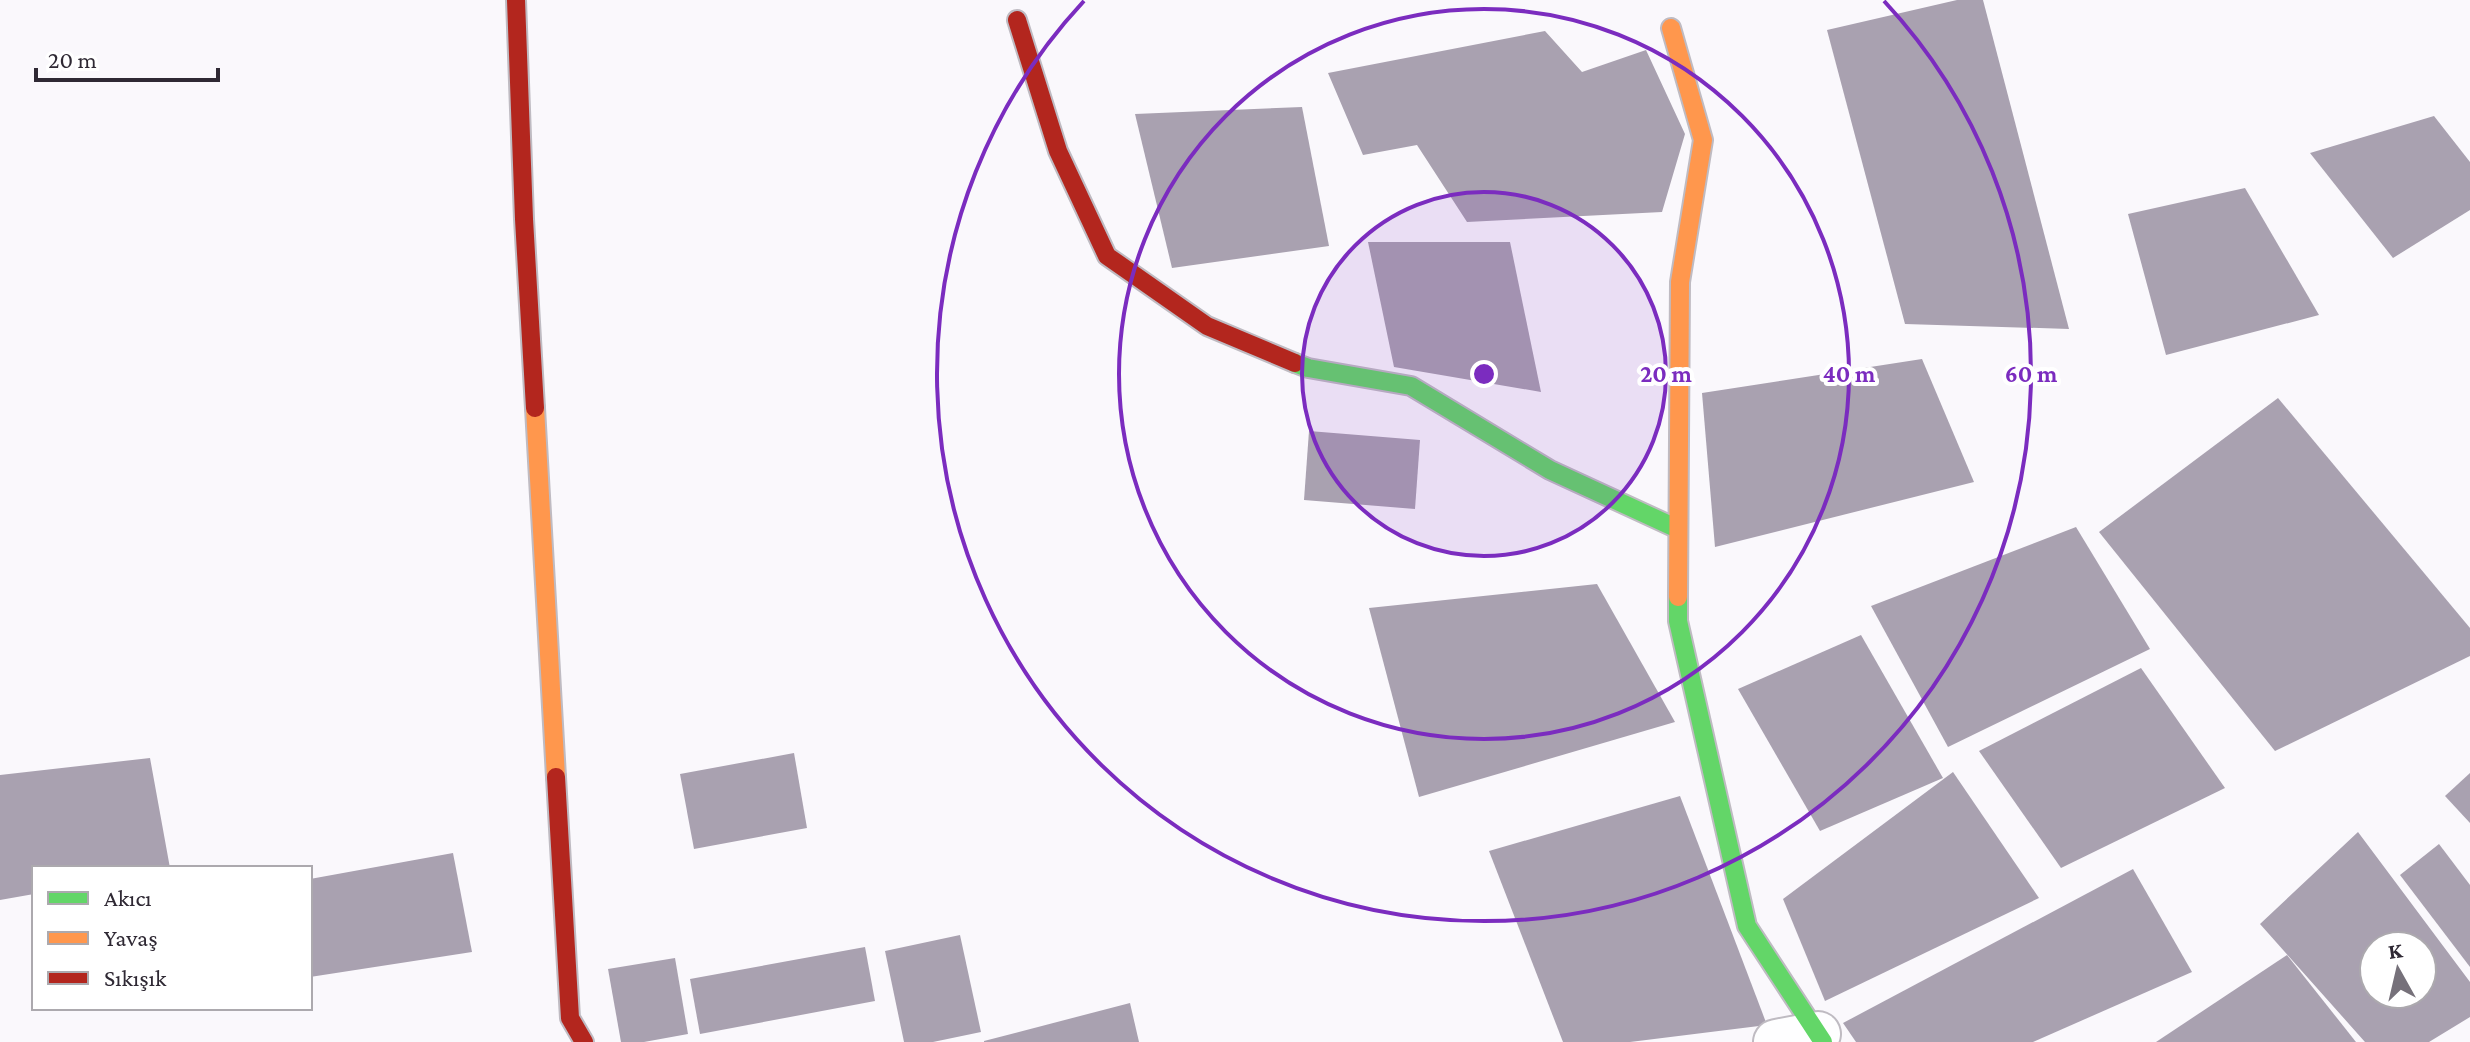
<svg xmlns="http://www.w3.org/2000/svg" width="2470" height="1042" viewBox="0 0 2470 1042" font-family="'Crimson Pro',serif">
  <style>
    .building { fill: #a9a1b0; fill-rule: evenodd }
    .lines { fill: none; stroke-linecap: round; stroke-linejoin: round }
    .street-casing { stroke: #bfbbc2; stroke-width: 48 }
    .fast-casing { stroke: #bfbbc2; stroke-width: 22 }
    .slow-casing { stroke: #bfbbc2; stroke-width: 22 }
    .jam-casing { stroke: #bfbbc2; stroke-width: 22 }
    .street { stroke: #fefeff; stroke-width: 44 }
    .fast { stroke: #63d668; stroke-width: 18 }
    .slow { stroke: #ff974d; stroke-width: 18 }
    .jam { stroke: #b3261e; stroke-width: 18 }
    .ring { fill: none; stroke: #7b2cbf; stroke-width: 4 }
    .centre { fill: #7b2cbf; stroke: #fff; stroke-width: 4 }
    .ring-label { font-size: 24px; text-anchor: middle; font-weight: bold; fill: #7b2cbf; stroke: #fff; stroke-width: 8; stroke-linejoin: round; paint-order: stroke }
  </style>
  <rect width="100%" height="100%" fill="#faf8fc"/>
  <g class="building">
    <path d="M1957,0H1983L2069,329L1905,324L1827,30Z"/>
    <path d="M1545,31L1582,72L1646,50L1685,134L1662,212L1467,222L1417,145L1363,155L1328,73Z"/>
    <path d="M1302,107L1329,246L1172,268L1135,114Z"/>
    <path d="M2434,116L2470,162V210L2393,258L2310,153Z"/>
    <path d="M2245,188L2319,315L2166,355L2128,214Z"/>
    <path d="M1368,242H1510L1541,392L1394,367Z"/>
    <path d="M1922,359L1974,482L1715,547L1702,393Z"/>
    <path d="M2278,398L2470,628V656L2275,751L2099,532Z"/>
    <path d="M1309,431L1420,440L1415,509L1304,500Z"/>
    <path d="M2076,527L2150,649L1948,747L1871,606Z"/>
    <path d="M1597,584L1675,722L1419,797L1369,608Z"/>
    <path d="M1861,635L1943,778L1820,831L1738,689Z"/>
    <path d="M2141,668L2225,788L2061,868L1979,751Z"/>
    <path d="M794,753L807,828L694,849L680,774Z"/>
    <path d="M150,758L170,868H34V894L0,900V775Z"/>
    <path d="M1953,772L2039,898L1825,1001L1783,899Z"/>
    <path d="M2470,773V823L2445,796Z"/>
    <path d="M1680,796L1767,1025L1630,1042H1563L1489,851Z"/>
    <path d="M2358,832L2470,982V1017L2429,1042H2365L2260,924ZM2374,946H2422V994H2374Z"/>
    <path d="M2439,844L2470,885V967L2400,875Z"/>
    <path d="M453,853L472,952L310,977V879Z"/>
    <path d="M2133,869L2192,972L2033,1042H1856L1843,1023Z"/>
    <path d="M960,935L981,1032L933,1042H904L885,951Z"/>
    <path d="M865,947L875,1001L700,1034L690,979Z"/>
    <path d="M2287,955L2356,1042H2156Z"/>
    <path d="M675,958L688,1034L644,1042H621L608,969Z"/>
    <path d="M1130,1003L1139,1042H984V1041Z"/>
  </g>
  <g class="lines">
    <defs>
      <path id="street" d="M1776,1042L1818,1034"/>
      <g id="fast">
        <path d="M1295,363L1308,368L1411,386L1550,470L1678,529"/>
        <path d="M1678,597V621L1747,926L1823,1042"/>
      </g>
      <g id="slow">
        <path d="M1671,28L1703,140L1680,282L1678,597"/>
        <path d="M535,408L556,777"/>
      </g>
      <g id="jam">
        <path d="M516,0L524,219L535,408"/>
        <path d="M1017,20L1058,151L1107,256L1207,326L1295,363"/>
        <path d="M556,777L570,1018L584,1042"/>
      </g>
    </defs>
    <use href="#street" class="street-casing"/>
    <use href="#fast" class="fast-casing"/>
    <use href="#slow" class="slow-casing"/>
    <use href="#jam" class="jam-casing"/>
    <use href="#street" class="street"/>
    <use href="#fast" class="fast"/>
    <use href="#slow" class="slow"/>
    <use href="#jam" class="jam"/>
  </g>
  <circle cx="1484" cy="374" r="182" fill="#7b2cbf" fill-opacity=".12"/>
  <g class="ring">
    <circle cx="1484" cy="374" r="182"/>
    <circle cx="1484" cy="374" r="365"/>
    <path d="M1884 1A547 547 0 1 1 1084 1"/>
  </g>
  <circle cx="1484" cy="374" r="12" class="centre"/>
  <g class="ring-label">
    <text x="1666" y="382">20 m</text>
    <text x="1849" y="382">40 m</text>
    <text x="2031" y="382">60 m</text>
  </g>
  <rect x="32" y="866" width="280" height="144" fill="#ffffff" stroke="#aca9ae" stroke-width="2"/>
  <rect x="48" y="892" width="40" height="12" fill="#63d668" stroke="#aca9ae" stroke-width="2"/>
  <text x="104" y="906" font-size="24" fill="#2f2934">Akıcı</text>
  <rect x="48" y="932" width="40" height="12" fill="#ff974d" stroke="#aca9ae" stroke-width="2"/>
  <text x="104" y="946" font-size="24" fill="#2f2934">Yavaş</text>
  <rect x="48" y="972" width="40" height="12" fill="#b3261e" stroke="#aca9ae" stroke-width="2"/>
  <text x="104" y="986" font-size="24" fill="#2f2934">Sıkışık</text>
  <g transform="translate(2398 970) rotate(352)"><circle r="38" fill="#ffffff" stroke="#aca9ae" stroke-width="2"/>
  <path d="M0-6L14 30L0 20L-14 30Z" fill="#76717a"/>
  <text y="-12" font-size="22" font-weight="bold" text-anchor="middle" fill="#2f2934">K</text>
  </g>
  <path d="M36 68v12h182v-12" fill="none" stroke="#2f2934" stroke-width="4"/>
  <text x="48" y="68" font-size="24" fill="#2f2934" stroke="#ffffff" stroke-width="6" paint-order="stroke">20 m</text>
</svg>
